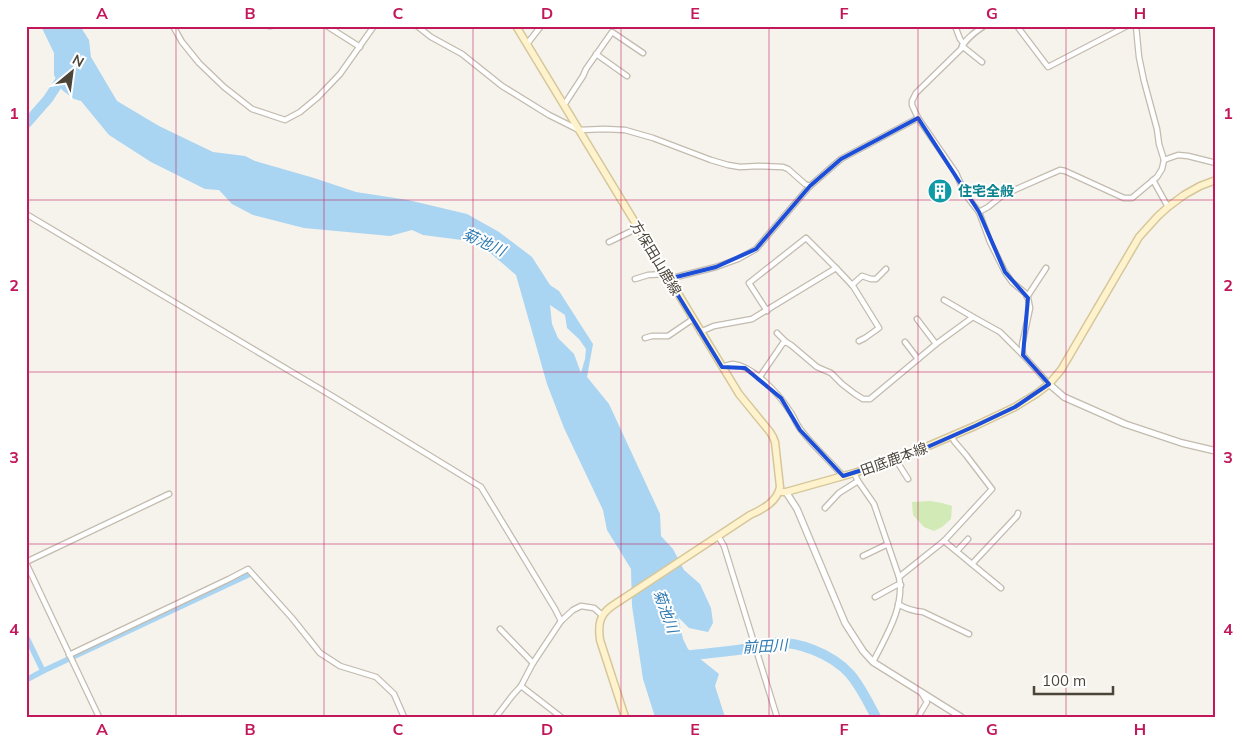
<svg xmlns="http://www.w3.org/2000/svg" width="1242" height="743" viewBox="0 0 1242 743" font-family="Mulish,'Noto Sans JP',sans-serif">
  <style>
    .green { fill: #d2eab5 }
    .water { fill: #a9d4f2; fill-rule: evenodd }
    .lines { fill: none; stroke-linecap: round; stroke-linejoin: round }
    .canal { stroke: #a9d4f2; stroke-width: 5.5 }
    .river { stroke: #a9d4f2; stroke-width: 10 }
    .minor-casing { stroke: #c2bbae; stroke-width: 7 }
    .tertiary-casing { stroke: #c2bbae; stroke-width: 8 }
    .secondary-casing { stroke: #d6c79b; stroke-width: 9 }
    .minor { stroke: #fff; stroke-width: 4.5 }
    .tertiary { stroke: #fff; stroke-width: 5.5 }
    .secondary { stroke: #fff3cd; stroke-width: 6 }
    .marked { fill: none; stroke: #1d4ed8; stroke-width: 4; stroke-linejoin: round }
    .grid { fill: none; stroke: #c2185b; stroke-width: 1; stroke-opacity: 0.55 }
    .labels { text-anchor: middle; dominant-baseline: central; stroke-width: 4; stroke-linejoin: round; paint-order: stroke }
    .culture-label { font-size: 14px; font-weight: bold; fill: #0d838f; stroke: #fff; text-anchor: start }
    .street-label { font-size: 14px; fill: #4b4439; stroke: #fff }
    .water-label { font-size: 15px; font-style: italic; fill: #2e7ab2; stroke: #fff }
    .neatline { fill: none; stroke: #c2185b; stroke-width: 2 }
    .grid-label { font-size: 16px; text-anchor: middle; font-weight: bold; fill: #c2185b }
  </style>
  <rect width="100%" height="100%" fill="#f6f3ec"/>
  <path class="green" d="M930,501L942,503L952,506L951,519L942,527L934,531L924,527L913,515L912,502Z"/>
  <path class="water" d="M41,26H80L89,40L91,57L117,101L159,126L213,152L245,156L255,161L314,178L356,192L408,200L467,214L499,232L532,257L550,285L559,291L593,344L587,377L609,404L660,514L661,536L673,549L684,570L700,584L711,608L713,623L708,632L689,628L678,617L683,639L688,649L719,674L715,686L725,717H655L643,679L632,606L631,569L607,530L603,510L564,428L547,384L516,275L488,251L462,240L423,235L412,230L390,236L304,228L253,215L232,204L219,190L205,189L151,162L109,135L81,101L74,99L62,90L54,75V53ZM550,305L565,315L567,328L579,339L586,349L585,359L581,373L574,354L558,338L552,324Z"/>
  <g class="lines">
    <g class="canal">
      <path d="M26,636L43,671L26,680"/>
      <path d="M43,671L248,575"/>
    </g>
    <g class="river">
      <path d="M26,124L48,99L65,73"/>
      <path d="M682,656C702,654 723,652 744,649C752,647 761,644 770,643C797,640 832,654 850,674C861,687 868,702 876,717"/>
    </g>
    <defs>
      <g id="minor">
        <path d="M173,26L182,42L199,63L224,87L252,109L285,120L300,112L318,97L340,74L374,26"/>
        <path d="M269,26H271"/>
        <path d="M327,26L360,47"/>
        <path d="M417,26L431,37L462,54L502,86L549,115L579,130L605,129L625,130L653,138L711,160L728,165L740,167L759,166L783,167L788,169L805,184L810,186L841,159L918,118"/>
        <path d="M955,26L960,39L963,43"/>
        <path d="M984,26C975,32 965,39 961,49L916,93L912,101V105L918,118L956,173L965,194L979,212L990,242L1005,272L1012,282L1025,293L1028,298L1030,308L1022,345L1023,355"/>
        <path d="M1017,26L1048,67L1127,26"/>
        <path d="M527,44L541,26"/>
        <path d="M962,46L982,62"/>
        <path d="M596,54L627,76"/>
        <path d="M564,105L583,76L586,69L612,32L643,53"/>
        <path d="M1164,160L1178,155L1188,156L1216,163"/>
        <path d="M1153,180L1168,207"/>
        <path d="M979,212L988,207L1003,195L1060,170L1065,171L1124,198H1132L1157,177L1162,169L1164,160L1159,144L1157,129L1144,81L1139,57L1136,26"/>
        <path d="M26,214L332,396L481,487L555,609L561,621"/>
        <path d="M609,242L638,228"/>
        <path d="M635,279L648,275L665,274"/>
        <path d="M668,279L716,267L738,259L756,249L810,186"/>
        <path d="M852,285L862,276L871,279H876L886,269"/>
        <path d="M1027,297L1046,268"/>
        <path d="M944,300L973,317"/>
        <path d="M767,311L749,283L806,238L836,268"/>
        <path d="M917,319L936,344"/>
        <path d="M700,332L714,326L752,319L836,268L853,286L879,328L865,338L859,341"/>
        <path d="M777,333L786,342"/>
        <path d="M645,338L652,336H668L693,319"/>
        <path d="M905,342L918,359"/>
        <path d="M722,367C726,366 729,364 733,364C753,366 779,394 789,410C794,416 796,424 801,430C813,446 830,461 843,476"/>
        <path d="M759,378L783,343L786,342L791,345L817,367L831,373L842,384L855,394L863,399H870L936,344L973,317L1000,332L1023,355L1049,384"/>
        <path d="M896,460L908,479"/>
        <path d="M854,473L858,481L874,504L899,577C905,607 886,636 873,662"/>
        <path d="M825,508L839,493L858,481"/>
        <path d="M718,536L724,546L777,717"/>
        <path d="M944,541L1001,588"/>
        <path d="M957,551L968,539"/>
        <path d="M863,556L888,544"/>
        <path d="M26,562L169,494"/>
        <path d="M26,563L99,717"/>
        <path d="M972,564L1017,516L1018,513"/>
        <path d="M899,577L944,541L992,489L966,455L954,441L952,436"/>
        <path d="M875,597L897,585H901"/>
        <path d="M898,604C906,609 913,611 923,612L969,634"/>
        <path d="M500,629L533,663"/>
        <path d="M69,655L229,579L248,569L292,618L320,653L340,666L376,677L394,694L404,717"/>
        <path d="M521,686L561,717"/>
        <path d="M496,717L512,696L521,686L533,663L561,621L573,610L581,606L594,608L602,615"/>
        <path d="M918,717L927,702L921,692"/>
      </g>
      <g id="tertiary">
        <path d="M1049,384L1064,397L1125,424L1182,443L1216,451"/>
        <path d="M786,492L797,509L845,623L863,651L873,662L961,717"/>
      </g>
      <g id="secondary">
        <path d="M516,26L739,394L770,432L773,437L775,442L780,487C777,502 763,509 750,515L612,606C599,615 598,625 600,640L625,717"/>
        <path d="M779,492H786L854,473L898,459L975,426L1015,407L1036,394L1049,384L1061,370L1139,237L1158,216L1168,207L1184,195L1200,186L1216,180"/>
      </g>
    </defs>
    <use href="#minor" class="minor-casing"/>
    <use href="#tertiary" class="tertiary-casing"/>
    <use href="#secondary" class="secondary-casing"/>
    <use href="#minor" class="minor"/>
    <use href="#tertiary" class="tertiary"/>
    <use href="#secondary" class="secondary"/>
  </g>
  <path class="marked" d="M918,118L979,212L1005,272L1028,298L1023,355L1049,384L1015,407L975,426L907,456L843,476L800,430L781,398L745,368L722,367L668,279L716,267L756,249L810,186L841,159Z"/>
  <path class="grid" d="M176,26V717M324,26V717M473,26V717M621,26V717M769,26V717M918,26V717M1066,26V717M26,200H1216M26,372H1216M26,544H1216"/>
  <defs>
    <symbol id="building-disc" viewBox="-11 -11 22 22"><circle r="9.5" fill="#0f9aa8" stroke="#fff"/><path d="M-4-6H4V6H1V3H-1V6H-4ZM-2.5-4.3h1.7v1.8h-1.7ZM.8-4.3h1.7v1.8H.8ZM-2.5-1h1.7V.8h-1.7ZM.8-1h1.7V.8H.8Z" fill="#fff"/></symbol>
  </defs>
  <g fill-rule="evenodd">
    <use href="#building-disc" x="926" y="177" width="28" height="28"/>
  </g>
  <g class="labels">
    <g class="culture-label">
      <text x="958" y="191">住宅全般</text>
    </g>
    <g class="street-label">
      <text transform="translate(656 258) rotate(59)">方保田山鹿線</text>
      <text transform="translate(894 459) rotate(-20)">田底鹿本線</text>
    </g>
    <g class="water-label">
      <text transform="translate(484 242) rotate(25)">菊池川</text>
      <text transform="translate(666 611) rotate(70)">菊池川</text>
      <text transform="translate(765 646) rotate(-3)">前田川</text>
    </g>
  </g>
  <rect width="1242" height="743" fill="none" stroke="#ffffff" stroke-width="55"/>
  <g transform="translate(72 72) rotate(29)" stroke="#ffffff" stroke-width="4" paint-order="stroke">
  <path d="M0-4L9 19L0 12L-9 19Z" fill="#4b4439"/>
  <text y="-8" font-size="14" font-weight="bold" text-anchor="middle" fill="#4b4439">N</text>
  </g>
  <path d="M1034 686v8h79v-8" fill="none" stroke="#4b4439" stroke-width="2.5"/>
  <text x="1042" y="686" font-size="15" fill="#4b4439" stroke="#ffffff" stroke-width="4" paint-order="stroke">100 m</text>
  <rect x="28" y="28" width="1186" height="688" class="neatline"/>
  <g class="grid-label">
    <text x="102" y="19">A</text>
    <text x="250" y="19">B</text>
    <text x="398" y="19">C</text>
    <text x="547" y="19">D</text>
    <text x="695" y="19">E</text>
    <text x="844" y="19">F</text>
    <text x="992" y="19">G</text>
    <text x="1140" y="19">H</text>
    <text x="14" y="119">1</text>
    <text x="1228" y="119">1</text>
    <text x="14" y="291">2</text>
    <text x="1228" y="291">2</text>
    <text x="14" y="463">3</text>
    <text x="1228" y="463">3</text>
    <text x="14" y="635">4</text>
    <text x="1228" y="635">4</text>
    <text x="102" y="735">A</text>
    <text x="250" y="735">B</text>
    <text x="398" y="735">C</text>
    <text x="547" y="735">D</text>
    <text x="695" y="735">E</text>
    <text x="844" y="735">F</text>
    <text x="992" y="735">G</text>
    <text x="1140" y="735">H</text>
  </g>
</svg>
